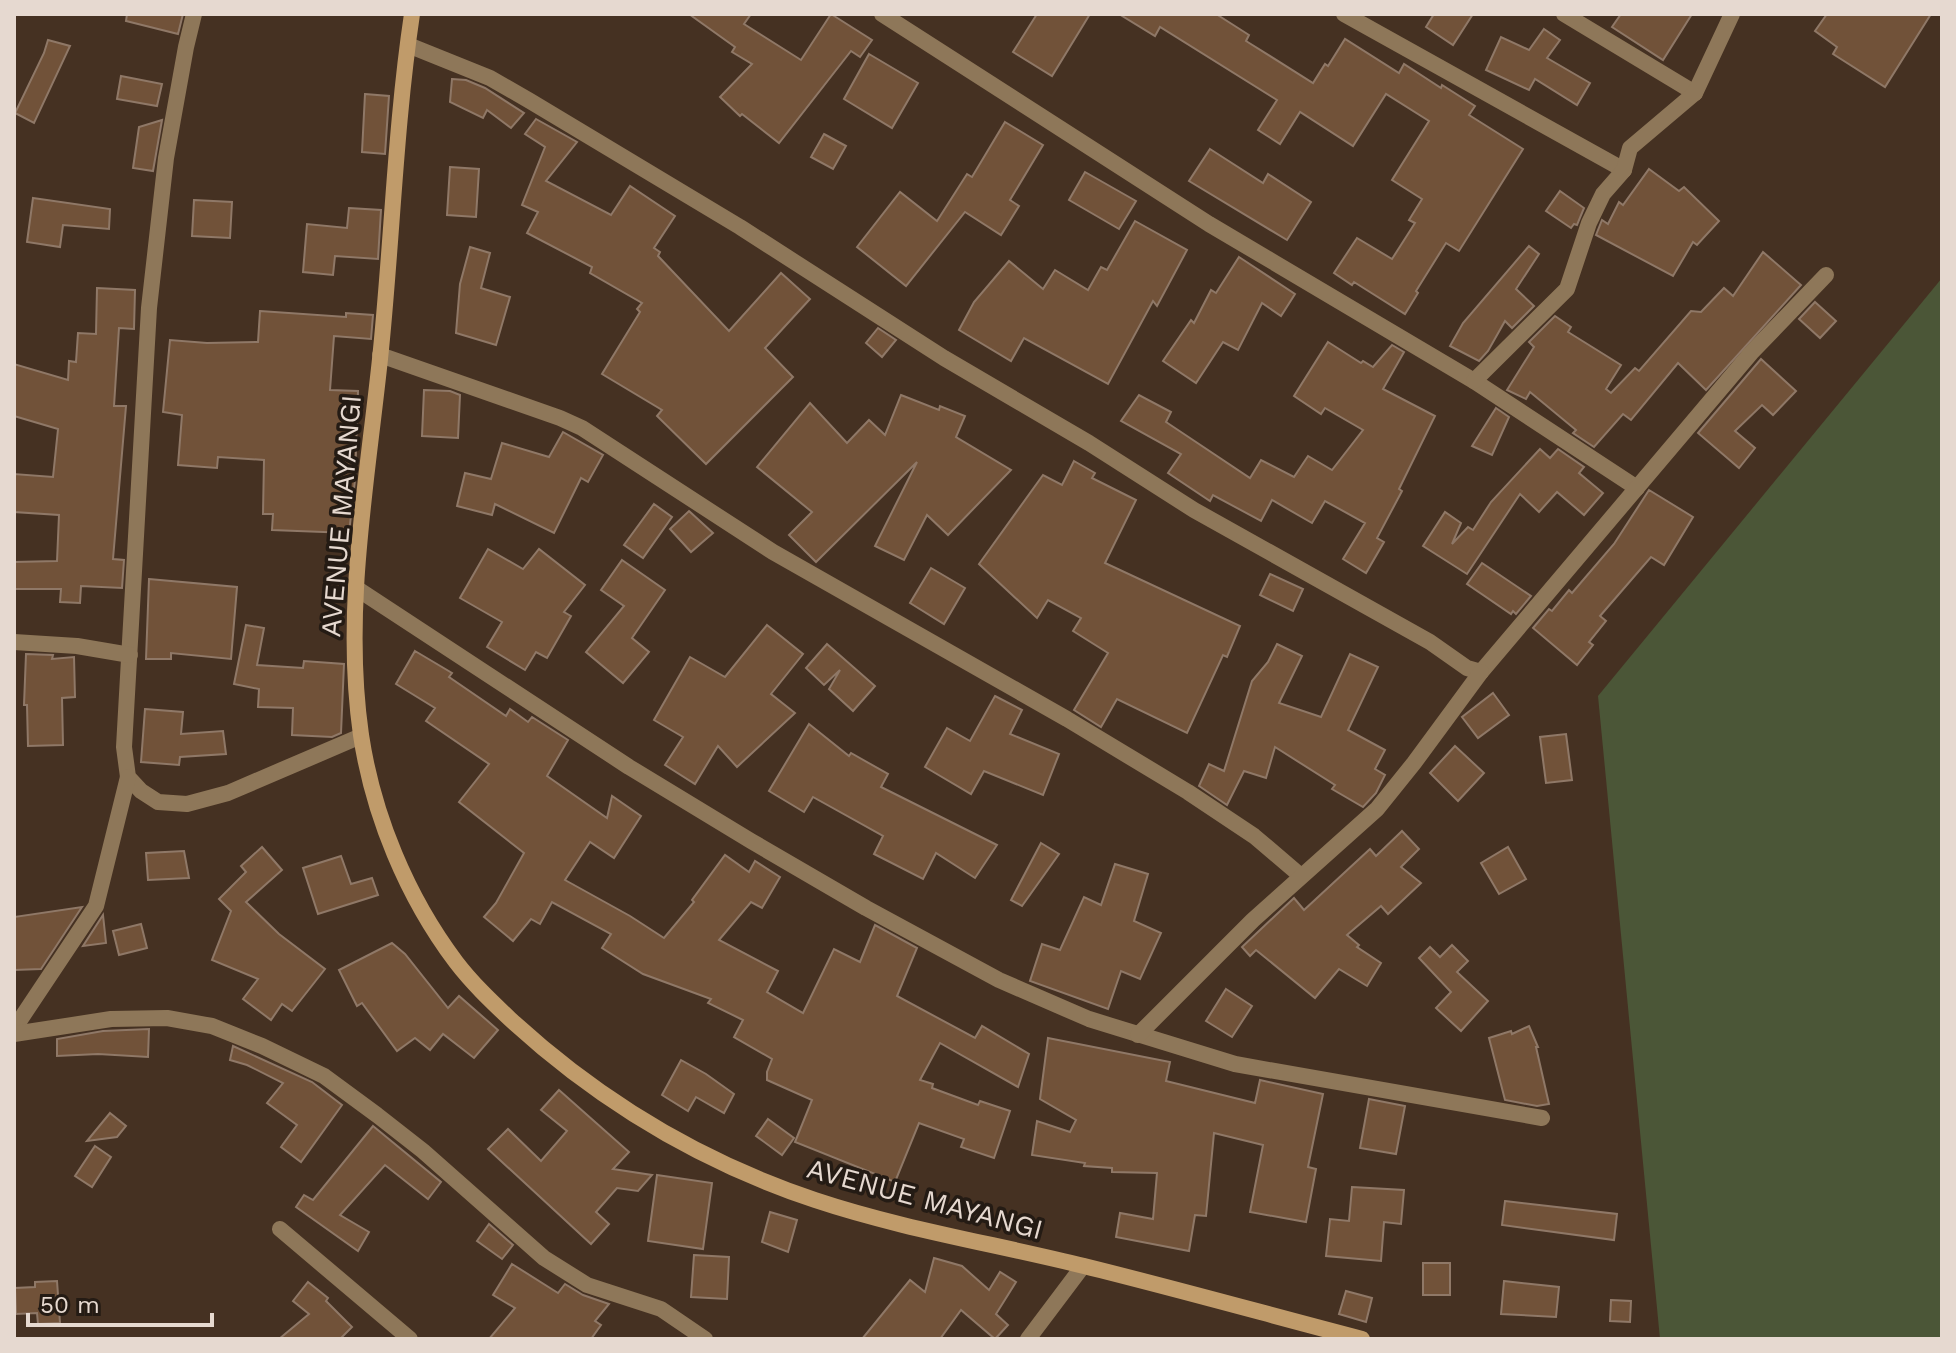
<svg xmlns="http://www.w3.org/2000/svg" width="1956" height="1353" viewBox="0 0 1956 1353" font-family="'Work Sans',sans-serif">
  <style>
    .green { fill: #4b5637 }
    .building { fill: #715239; stroke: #8f7867; stroke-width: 2 }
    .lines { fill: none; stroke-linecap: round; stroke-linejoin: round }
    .street { stroke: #8e7759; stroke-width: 16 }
    .secondary { stroke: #c09b6a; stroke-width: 16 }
    .labels { text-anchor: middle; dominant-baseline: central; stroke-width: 7; stroke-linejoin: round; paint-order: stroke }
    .street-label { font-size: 28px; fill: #e6d9d0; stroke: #241b14 }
  </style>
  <rect width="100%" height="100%" fill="#453122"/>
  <path class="green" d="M1942,278V1339H1660L1598,696Z"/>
  <g class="building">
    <path d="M127,14H183L178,34L126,21Z"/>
    <path d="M689,14H751L744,24L801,60L831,14L872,40L860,57L851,51L779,143L742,114L740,116L720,97L752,64L732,52L735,47Z"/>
    <path d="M1037,14H1090L1052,76L1013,52Z"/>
    <path d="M1119,14H1216L1249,35L1246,41L1313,83L1325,64L1328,66L1345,39L1399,73L1404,64L1441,88L1442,85L1475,106L1469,115L1523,149L1459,251L1446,243L1416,291L1418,293L1405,314L1354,282L1352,285L1334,273L1357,238L1392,259L1415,223L1409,220L1422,199L1392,180L1429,121L1386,94L1353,146L1300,112L1280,144L1258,130L1277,100L1160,27L1155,36Z"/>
    <path d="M1434,14H1473L1453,45L1426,27Z"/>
    <path d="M1621,14H1692L1663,60L1612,27Z"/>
    <path d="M1827,14H1931L1885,87L1833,54L1837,47L1815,31Z"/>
    <path d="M1544,29L1560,40L1547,58L1590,83L1577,105L1535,79L1529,90L1486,70L1501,37L1529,50Z"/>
    <path d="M48,40L70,46L34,123L15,113L44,53Z"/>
    <path d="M869,54L918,83L892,128L844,99Z"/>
    <path d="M121,76L162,84L157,106L117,99Z"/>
    <path d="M452,79L466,80L485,88L524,113L511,128L487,110L483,118L450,102Z"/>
    <path d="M365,94L389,96L385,154L362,152Z"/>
    <path d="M536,119L577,142L546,181L611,215L630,186L675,216L654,248L660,252L658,256L729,331L781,273L810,299L765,348L793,377L706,464L657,416L662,410L602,374L640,312L637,309L642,303L590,273L592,267L527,233L538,212L522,205L545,147L525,134Z"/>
    <path d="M162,120L153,171L133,168L139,127Z"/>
    <path d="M1005,122L1043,145L1010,200L1019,206L1001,235L965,212L906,286L857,247L900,192L937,221L967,174L972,177Z"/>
    <path d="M824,134L846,146L833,169L811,157Z"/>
    <path d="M1210,149L1263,183L1268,174L1311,202L1287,240L1189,181Z"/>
    <path d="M450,167L479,169L476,217L447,215Z"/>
    <path d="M1649,169L1679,191L1684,187L1719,221L1697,245L1693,242L1673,276L1596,235L1602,220L1608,224L1619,202L1623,205Z"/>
    <path d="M1085,172L1136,201L1119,229L1069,200Z"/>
    <path d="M1560,191L1584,208L1577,225L1574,224L1571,228L1546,211Z"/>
    <path d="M33,198L110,209L109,229L63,225L60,247L27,242Z"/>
    <path d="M194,200L232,202L230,238L192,236Z"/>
    <path d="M349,208L381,210L378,259L335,256L333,275L303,272L307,224L347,228Z"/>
    <path d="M1135,221L1187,250L1157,306L1153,301L1108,384L1024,338L1011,361L959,330L974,302L1009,261L1043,289L1055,270L1088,290L1101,267L1107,270Z"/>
    <path d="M1529,246L1539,254L1516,289L1534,306L1512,328L1505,321L1488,351L1479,361L1450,346L1463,323Z"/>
    <path d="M470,247L490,253L481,288L510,297L496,345L456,333L460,284Z"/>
    <path d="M1763,252L1801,285L1706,390L1678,363L1631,420L1623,414L1594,447L1573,433L1576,430L1530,392L1526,399L1507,390L1534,347L1529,342L1555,316L1571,327L1568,332L1621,365L1606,389L1611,393L1635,368L1639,371L1691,311L1701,312L1724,288L1733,296Z"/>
    <path d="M1239,257L1295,294L1281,316L1262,303L1238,350L1223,342L1196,383L1163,361L1191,320L1194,323L1211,290L1216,293Z"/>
    <path d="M97,288L135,290L134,329L119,328L114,406H126L113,559L124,560L122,588L81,586L80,603L60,602L61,589H14V562L57,561L59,515L14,512V474L53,477L58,429L14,416V364L68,380L69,361L76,362L78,333L96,334Z"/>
    <path d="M1815,302L1836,321L1820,338L1799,319Z"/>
    <path d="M260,311L346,317V313L373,315L371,339L334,336L330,390L358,391L355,480L349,533L272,530L273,514H263L264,460L218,457L217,468L178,465L182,415L163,412L170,340L207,343L258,342Z"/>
    <path d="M878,328L896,340L882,357L866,343Z"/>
    <path d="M1328,342L1361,363L1363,361L1373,367L1392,345L1404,352L1383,389L1435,416L1399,489L1402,491L1377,538L1384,542L1366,573L1343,559L1365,523L1325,501L1312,523L1272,500L1261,521L1213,495L1210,501L1168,473L1181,454L1121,421L1139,395L1171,412L1166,422L1250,478L1261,460L1294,477L1308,456L1332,470L1363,430L1325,408L1321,414L1294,396Z"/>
    <path d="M1761,359L1796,391L1773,415L1762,405L1735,431L1755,448L1739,468L1698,433Z"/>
    <path d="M424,390L450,391L460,395L458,438L422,436Z"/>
    <path d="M901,395L939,410L940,406L965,416L956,437L1011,470L948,535L927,515L904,560L875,546L917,462L816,562L789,535L812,512L757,467L810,403L847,443L869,420L885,435Z"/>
    <path d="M1496,408L1509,417L1492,455L1472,446Z"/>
    <path d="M563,432L603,455L588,482L581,478L554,533L495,504L492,515L457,506L465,473L491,479L502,443L549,457Z"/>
    <path d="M1540,449L1550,458L1558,449L1584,467L1579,473L1603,493L1584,515L1557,492L1539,512L1520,494L1467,574L1423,546L1445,512L1461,523L1452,544L1468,527L1473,530L1491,502Z"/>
    <path d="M1074,461L1095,473L1092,478L1136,500L1105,563L1240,626L1227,657L1223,655L1187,733L1117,699L1101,727L1074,710L1108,653L1073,631L1081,618L1048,600L1037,618L979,564L1043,475L1062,485Z"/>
    <path d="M1649,490L1693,517L1664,565L1651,557L1600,616L1606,621L1589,642L1593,645L1577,665L1533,628L1549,609L1552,611L1569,590L1572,593L1614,544Z"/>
    <path d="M654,504L672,517L643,558L624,545Z"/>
    <path d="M689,511L713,533L691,552L670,529Z"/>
    <path d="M488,549L523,569L539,549L585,585L564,612L571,616L547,658L536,652L525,670L487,647L502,622L460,598Z"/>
    <path d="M622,560L665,590L632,638L649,652L623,683L586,652L624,606L601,590Z"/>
    <path d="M1482,563L1531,596L1516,614L1513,611L1511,614L1467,584Z"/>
    <path d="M931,568L965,588L944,624L910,603Z"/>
    <path d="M1270,574L1303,589L1293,611L1260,595Z"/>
    <path d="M149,579L237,587L231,659L171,653V659H146Z"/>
    <path d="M246,625L264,628L257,665L303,668L304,661L344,664L341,733L332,737L292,735L293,708L258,707L259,689L234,684Z"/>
    <path d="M767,625L803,654L771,694L795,713L737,767L718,746L695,784L665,765L683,737L654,720L690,657L725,677Z"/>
    <path d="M827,644L875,686L853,711L829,689L840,670L824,685L806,668Z"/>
    <path d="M1277,644L1302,656L1279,703L1321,717L1350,654L1378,667L1348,730L1385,750L1375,769L1385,775L1376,793L1363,807L1332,789L1335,785L1275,747L1266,778L1244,771L1227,805L1199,786L1209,764L1224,771L1252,681L1268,662Z"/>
    <path d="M415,651L452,673L449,677L506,716L510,709L528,722L532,717L568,740L547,776L607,818L612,796L641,816L614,858L590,842L565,880L630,916L664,938L694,902L692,900L725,855L749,872L755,861L780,877L762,908L751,902L719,940L778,971L767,992L803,1013L834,949L860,962L875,925L917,948L897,996L975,1038L982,1026L1029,1054L1018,1087L940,1043L920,1080L933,1084L932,1088L978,1105L980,1101L1010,1111L994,1158L961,1147L964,1139L919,1123L895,1182L795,1142L812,1100L767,1080V1072L772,1059L734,1037L743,1020L708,1003L711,999L643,974L602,948L611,934L552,902L540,924L531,919L513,941L484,917L496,903L524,853L459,802L489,764L426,721L435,708L396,684Z"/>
    <path d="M26,654L53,655L52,659L74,657L75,697L62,698L63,745L28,746L27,705H24Z"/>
    <path d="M1493,693L1509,715L1478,738L1462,717Z"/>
    <path d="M995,696L1022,710L1010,734L1059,754L1043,795L984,771L971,794L925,767L947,728L970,741Z"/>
    <path d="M145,709L183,712L181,734L223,731L226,754L180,757L179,765L141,762Z"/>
    <path d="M809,724L849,756L851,753L888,774L881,787L997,845L975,878L936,853L923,879L874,854L883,836L813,797L804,812L769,791Z"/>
    <path d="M1566,734L1572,780L1546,783L1540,737Z"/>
    <path d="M1455,746L1484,773L1458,801L1430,773Z"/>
    <path d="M1402,831L1419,849L1401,867L1421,883L1388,914L1381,906L1347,935L1359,945L1357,947L1381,963L1367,986L1339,969L1315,998L1256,950L1250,956L1242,947L1294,898L1304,910L1370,849L1376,856Z"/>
    <path d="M1041,843L1059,854L1022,906L1011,900Z"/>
    <path d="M262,847L282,870L246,902L279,934L325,969L292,1011L282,1004L271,1020L243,999L258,979L212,960L231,911L219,899L246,872L241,866Z"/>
    <path d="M1508,847L1526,879L1499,894L1481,863Z"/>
    <path d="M184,851L189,878L148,880L146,853Z"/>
    <path d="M341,856L351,884L372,878L378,895L318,914L303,868Z"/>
    <path d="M1115,864L1148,874L1134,921L1161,933L1140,979L1121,971L1108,1009L1030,981L1042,944L1060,950L1084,897L1101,905Z"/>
    <path d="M82,907L41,969L14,970V917Z"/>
    <path d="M103,915L106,943L83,946Z"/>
    <path d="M141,924L147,948L119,955L113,931Z"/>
    <path d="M392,943L405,954L448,1008L459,996L498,1030L474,1058L443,1034L430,1050L415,1038L397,1051L362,1003L357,1006L339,970Z"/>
    <path d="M1452,945L1468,961L1457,972L1488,1001L1461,1031L1436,1008L1451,992L1419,958L1430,947L1440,957Z"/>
    <path d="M1226,989L1252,1006L1232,1037L1206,1021Z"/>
    <path d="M1529,1026L1538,1047H1536L1549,1104L1537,1106L1505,1100L1489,1038L1511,1031L1512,1034Z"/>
    <path d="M149,1029L148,1057L98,1054L57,1056V1039L103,1031Z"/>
    <path d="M1048,1038L1170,1062L1166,1081L1255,1103L1260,1080L1323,1094L1308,1167L1316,1169L1306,1222L1250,1212L1263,1145L1214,1133L1206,1216L1195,1215L1189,1251L1116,1237L1120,1213L1153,1219L1157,1173L1112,1172V1168L1084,1166L1085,1163L1032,1155L1037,1121L1070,1132L1076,1120L1040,1099Z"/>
    <path d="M233,1046L312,1082L342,1105L301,1162L281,1147L297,1125L267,1103L283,1083L247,1065L230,1060Z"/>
    <path d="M681,1060L706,1074L734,1094L724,1113L696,1097L688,1111L662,1095Z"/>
    <path d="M559,1090L629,1152L613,1169L652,1175L638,1191L617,1188L596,1212L609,1224L591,1244L488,1149L508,1129L541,1161L567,1131L541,1110Z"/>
    <path d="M1369,1099L1405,1106L1396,1154L1360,1148Z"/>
    <path d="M110,1113L126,1126L117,1137L87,1141Z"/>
    <path d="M768,1119L794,1138L782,1155L756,1136Z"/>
    <path d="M373,1126L441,1182L428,1199L385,1165L340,1215L369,1232L358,1251L296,1207L304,1195L313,1200Z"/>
    <path d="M95,1146L111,1157L92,1187L75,1176Z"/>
    <path d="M657,1175L712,1183L703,1249L648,1241Z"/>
    <path d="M1352,1187L1404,1190L1401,1224L1384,1222L1381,1261L1326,1256L1330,1219L1349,1221Z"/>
    <path d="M1505,1201L1617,1214L1614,1240L1502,1225Z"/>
    <path d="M770,1212L797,1220L788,1252L762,1242Z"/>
    <path d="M489,1224L513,1245L502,1259L477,1241Z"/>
    <path d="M694,1255L729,1257L727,1299L691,1297Z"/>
    <path d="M934,1258L962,1266L989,1290L1000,1272L1016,1282L996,1314L1008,1325L995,1339L961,1310L940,1339H862L910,1280L925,1292Z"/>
    <rect x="1423" y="1263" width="27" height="32"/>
    <path d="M512,1264L558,1293L565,1284L583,1295L609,1304L595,1321L601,1325L591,1339H489L515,1308L493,1295Z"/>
    <path d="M57,1281L60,1323L38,1324L37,1313L16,1314L15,1288L35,1287V1282Z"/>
    <path d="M1504,1281L1559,1287L1556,1317L1501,1314Z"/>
    <path d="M308,1282L328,1298L326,1301L352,1327L340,1339H279L309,1314L293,1301Z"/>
    <path d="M1346,1291L1372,1298L1366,1322L1339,1314Z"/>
    <path d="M1611,1300L1631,1301L1630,1322L1610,1321Z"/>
  </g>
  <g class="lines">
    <g class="street">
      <path d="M194,14L186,47L166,158L149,308L124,747L128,777L141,791L158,802L187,804L228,793L361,736"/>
      <path d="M882,14L1209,224L1474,381L1637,488"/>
      <path d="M1344,14L1624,170"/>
      <path d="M1564,14L1695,93"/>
      <path d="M408,45L490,78L530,101L740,227L944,358L1089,443L1194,510L1430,642L1467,668L1481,672L1751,353L1826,275"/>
      <path d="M380,355L560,418L582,428L773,552L1067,719L1188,792L1254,836L1301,876"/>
      <path d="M1474,381L1567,289L1589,223L1603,194L1624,170L1630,148L1695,93L1732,14"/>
      <path d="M356,588L629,767L751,841L866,908L999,980L1089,1019L1235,1064L1542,1118"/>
      <path d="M14,642L77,646L130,655"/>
      <path d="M14,1029L96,906L128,777"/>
      <path d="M14,1034L111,1019L167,1018L212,1026L262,1046L324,1076L377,1115L423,1151L544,1258L587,1285L661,1309L705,1339"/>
      <path d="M1138,1035L1253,920L1377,809L1414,763L1481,672"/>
      <path d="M280,1229L410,1339"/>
      <path d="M1028,1339L1083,1266"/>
    </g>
    <path class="secondary" d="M412,14C395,128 392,244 380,359C367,483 343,611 361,735C373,815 407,897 456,962C472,983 491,1001 510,1019C598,1100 701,1162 815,1200C902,1229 995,1244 1084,1266C1177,1289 1270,1315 1362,1339"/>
  </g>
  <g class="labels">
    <g class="street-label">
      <text transform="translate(341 516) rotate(-85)">AVENUE MAYANGI</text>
      <text transform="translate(925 1199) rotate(15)">AVENUE MAYANGI</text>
    </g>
  </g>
  <rect width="1956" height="1353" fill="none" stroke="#e6d9d0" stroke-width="32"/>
  <path d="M28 1313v12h184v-12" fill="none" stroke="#e6d9d0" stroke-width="4"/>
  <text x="40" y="1313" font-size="24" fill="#e6d9d0" stroke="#241b14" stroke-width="6" paint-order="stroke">50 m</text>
</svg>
